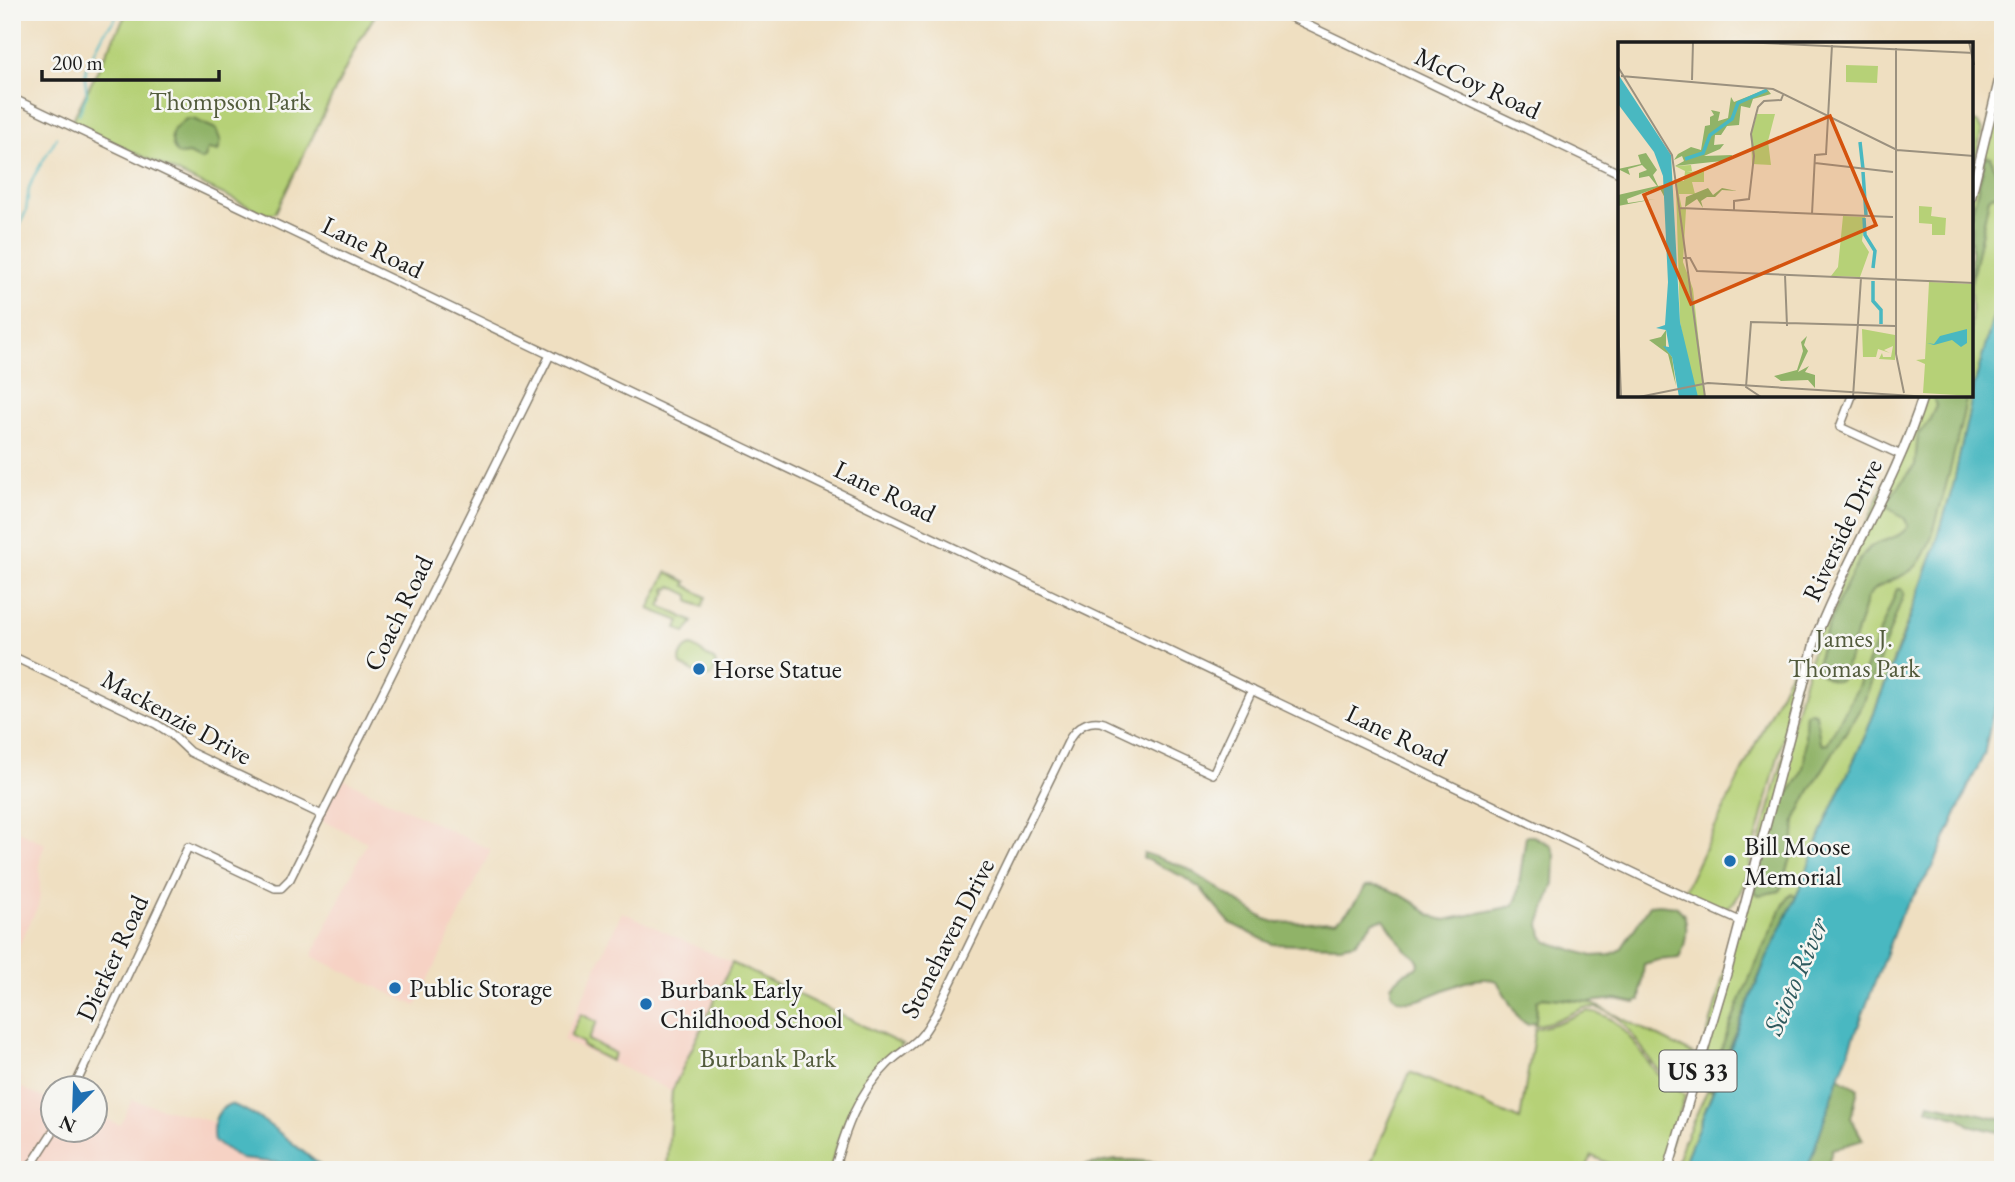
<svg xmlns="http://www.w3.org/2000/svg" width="2015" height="1182" viewBox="0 0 2015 1182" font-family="'EB Garamond',serif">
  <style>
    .built { fill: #f6d2c4 }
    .green { fill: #b6d177; stroke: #69764a; stroke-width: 2 }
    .forest { fill: #90b368; stroke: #566842; stroke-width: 2 }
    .water { fill: #49b8c1; stroke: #326a6e; stroke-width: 2 }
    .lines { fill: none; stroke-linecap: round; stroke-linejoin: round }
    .stream { stroke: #49b8c1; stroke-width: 2 }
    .secondary-casing { stroke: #867e6e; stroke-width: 10 }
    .primary-casing { stroke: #867e6e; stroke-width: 11 }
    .secondary { stroke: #fff; stroke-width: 7 }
    .primary { stroke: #fff; stroke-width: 8 }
    .poi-dot { fill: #1f6fb2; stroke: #f6f6f2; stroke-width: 2.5 }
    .labels { text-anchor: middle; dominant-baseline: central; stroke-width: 5; stroke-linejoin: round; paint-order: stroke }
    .shield { fill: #f6f6f2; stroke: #5d5d5c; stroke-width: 2 }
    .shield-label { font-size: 24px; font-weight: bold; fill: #1c1c1c }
    .street-label { font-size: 26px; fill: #1c1c1c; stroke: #f6f6f2 }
    .park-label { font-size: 26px; fill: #525b3c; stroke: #f6f6f2 }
    .poi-label { font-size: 26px; fill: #1c1c1c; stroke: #f6f6f2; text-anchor: start }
    .water-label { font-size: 28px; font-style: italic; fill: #2e5a5e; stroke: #f6f6f2 }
    .inset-river { fill: none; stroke: #49b8c1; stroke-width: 3.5 }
    .inset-road { fill: none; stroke: #9b917f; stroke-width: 2 }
    .view { fill: #d4530e; fill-opacity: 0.15; stroke: #d4530e; stroke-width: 3.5 }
    .inset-edge { fill: none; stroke: #1c1c1c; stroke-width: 3.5 }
  </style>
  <rect width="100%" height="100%" fill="#f6f6f2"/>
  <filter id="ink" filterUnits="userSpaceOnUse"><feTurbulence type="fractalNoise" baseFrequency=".0143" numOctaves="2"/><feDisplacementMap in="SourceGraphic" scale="14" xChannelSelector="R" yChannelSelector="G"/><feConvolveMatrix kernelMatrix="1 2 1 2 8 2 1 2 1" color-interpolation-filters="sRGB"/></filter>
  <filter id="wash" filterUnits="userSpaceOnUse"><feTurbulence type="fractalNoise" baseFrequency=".00686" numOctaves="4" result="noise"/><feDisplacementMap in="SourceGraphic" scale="28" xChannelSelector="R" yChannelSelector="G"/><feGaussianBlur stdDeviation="1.57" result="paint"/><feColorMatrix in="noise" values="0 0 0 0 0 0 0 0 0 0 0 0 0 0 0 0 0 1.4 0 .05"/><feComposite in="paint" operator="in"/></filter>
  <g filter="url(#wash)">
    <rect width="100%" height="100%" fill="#efdfc1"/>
    <g class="built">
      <path d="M339,777L491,850L416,1006L312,956L367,842L319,819Z"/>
      <path d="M12,828L45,844L40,858V895L38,906L12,960Z"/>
      <path d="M622,912L732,963L672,1091L563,1040Z"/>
      <path d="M12,1074L22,1079L18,1086L52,1102V1130H94L95,1114L120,1125L132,1100L213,1122V1138L241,1159L289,1164L309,1170H12Z"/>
    </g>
    <g class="green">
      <path d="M127,12H377L358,43L276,212L267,215L71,123Z"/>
      <path d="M2003,64V282L1975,383L1953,486L1935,547L1866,734L1828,817L1796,897L1766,960L1681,1170H1674L1684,1141L1708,1089L1695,1080L1815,641L1923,396H1971V197Z"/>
      <path d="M1971,122L1978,123L1982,131L1971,176Z"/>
      <path d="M667,572L687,582L685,585L691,588V589L706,597L702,607L689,601V595L671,586L669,589L666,588L665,591L667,592L660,606L693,622L685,633L677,628L680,621L649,609Z"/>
      <path d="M692,646L715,661L716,668L710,677H703L681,665C678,657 684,647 692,646Z"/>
      <path d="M1798,656L1804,658L1748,871C1743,886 1737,910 1718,908L1684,891Z"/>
      <path d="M732,963L903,1045C857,1080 845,1116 830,1170H667L672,1091Z"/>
      <path d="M1543,997L1589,1002L1697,1056L1689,1083L1687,1086C1641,1080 1636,1001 1584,1008L1554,1021L1535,1026L1537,1001Z"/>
      <path d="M1587,1011C1625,1014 1636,1052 1659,1075C1667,1084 1677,1088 1685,1096L1662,1170H1623L1592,1156L1585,1170H1376L1369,1167L1410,1072L1520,1120L1535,1029L1557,1023Z"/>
      <path d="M581,1014L597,1022L588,1040L615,1053L611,1061L582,1046L583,1043L570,1036Z"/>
    </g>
    <g class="forest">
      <path d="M186,119H193L216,129L221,142L218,151L208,149L205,158L201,160L189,154L181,155L177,154L173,147L171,136L174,129Z"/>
      <path d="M1986,156L1991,157L2002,193L2001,196L1993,195L1989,198L1971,283V216Z"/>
      <path d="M1933,396H1967C1959,434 1950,473 1939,511C1934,530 1929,551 1916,566C1902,581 1881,578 1867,598L1843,677L1838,681C1829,680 1821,677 1818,667C1814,651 1855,560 1868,549C1880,538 1899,541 1908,526L1905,519L1887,506V501L1915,465L1918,434L1928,423L1936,406Z"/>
      <path d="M1897,589H1901L1904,593L1863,704L1809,792L1795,820L1793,852L1782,886L1780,891L1759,895L1756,893L1755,890L1775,814C1781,800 1793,790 1800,776C1809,756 1803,734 1806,713L1812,712L1816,714L1820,742L1823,745L1827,744L1857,689Z"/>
      <path d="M1526,836H1533L1551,845L1555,854L1554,883L1540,924L1542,936L1548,942L1592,956L1610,955L1621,949L1650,905L1659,904L1676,906C1679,909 1682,912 1684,915C1689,927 1685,948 1679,958L1658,960L1644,964L1640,1000L1635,1003L1616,999L1589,1002L1543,997L1537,1001L1536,1022L1528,1025L1519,1019L1497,981C1463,970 1424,1009 1400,1000C1396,999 1394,996 1391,993V985L1403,974L1416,968L1419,963L1415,957L1405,949L1384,919L1374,921L1355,943L1340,946L1272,944L1230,923L1201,889L1182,876L1143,858L1144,853L1185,867L1265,919L1278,923L1335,921C1349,914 1357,899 1366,886C1381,884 1403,895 1415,903C1425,911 1432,918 1445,920L1513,906L1517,898Z"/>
      <path d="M1792,894L1796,897L1766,960L1712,1091L1708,1089C1729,1022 1756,959 1788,896Z"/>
      <path d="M1839,1077L1858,1089L1851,1118L1863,1140L1832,1149L1827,1170H1807Z"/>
      <path d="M1929,1103L2003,1119V1133L1969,1125L1960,1118L1927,1109Z"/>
      <path d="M1116,1160C1135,1160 1158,1160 1174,1170H1080L1086,1165Z"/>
    </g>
    <g class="water">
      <path d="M2003,282V688L1992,717L1984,755L1969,785L1933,867L1900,916L1839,1077L1807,1170H1681L1766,960L1796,897L1828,817L1866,734L1906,629L1935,547L1953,486L1975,383Z"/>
      <path d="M230,1104C262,1114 293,1145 320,1165V1169L309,1170L289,1164L241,1159L214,1141C211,1127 215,1110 230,1104Z"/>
    </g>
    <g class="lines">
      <g class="stream">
        <path d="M79,114L87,94L85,80L86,68L104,33L115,19L118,12"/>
        <path d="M12,243L26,211L29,188L34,176L57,137"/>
      </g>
    </g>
  </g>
  <g filter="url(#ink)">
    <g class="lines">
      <defs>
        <g id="secondary">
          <path d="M1280,12L1619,173"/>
          <path d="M12,98L1664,887L1740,921"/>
          <path d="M1852,396L1840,427L1901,455"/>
          <path d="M12,656L156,724L170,733L190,752L322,815"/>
          <path d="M74,1088L188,847L275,888H281L290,879L550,355"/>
          <path d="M25,1170L34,1161L54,1130"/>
          <path d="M834,1170C845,1131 857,1094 887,1065C897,1054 910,1048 920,1037C926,1031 930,1022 935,1015L1070,738C1079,725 1089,719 1104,723L1213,774L1252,690"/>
        </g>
        <g id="primary">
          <path d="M1971,197L2003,64"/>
          <path d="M1668,1170L1727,972L1816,637C1848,555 1897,480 1923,396"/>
        </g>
      </defs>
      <use href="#secondary" class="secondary-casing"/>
      <use href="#primary" class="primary-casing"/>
      <use href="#secondary" class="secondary"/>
      <use href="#primary" class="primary"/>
    </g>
  </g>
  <g class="poi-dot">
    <circle cx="699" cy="669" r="7"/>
    <circle cx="1730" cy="861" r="7"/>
    <circle cx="395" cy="988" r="7"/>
    <circle cx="646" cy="1004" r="7"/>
  </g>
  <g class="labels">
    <rect class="shield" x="1659.5" y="1050.5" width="77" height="41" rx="5"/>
    <g class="shield-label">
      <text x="1698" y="1071">US 33</text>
    </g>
    <g class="street-label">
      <text transform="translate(1478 83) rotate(25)">McCoy Road</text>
      <text transform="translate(373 247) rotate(26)">Lane Road</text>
      <text transform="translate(885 491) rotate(26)">Lane Road</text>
      <text transform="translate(1842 530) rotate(-65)">Riverside Drive</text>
      <text transform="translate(398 613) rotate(-64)">Coach Road</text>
      <text transform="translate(177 717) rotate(29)">Mackenzie Drive</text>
      <text transform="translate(1397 735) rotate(26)">Lane Road</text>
      <text transform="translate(947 938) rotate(-63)">Stonehaven Drive</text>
      <text transform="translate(112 958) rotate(-65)">Dierker Road</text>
    </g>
    <g class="park-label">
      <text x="230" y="101">Thompson Park</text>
      <text x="1854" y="638">James J.<tspan x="1854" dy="30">Thomas Park</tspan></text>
      <text x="768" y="1058">Burbank Park</text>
    </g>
    <g class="poi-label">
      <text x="713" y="669">Horse Statue</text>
      <text x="1744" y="846">Bill Moose<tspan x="1744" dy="30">Memorial</tspan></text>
      <text x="409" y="988">Public Storage</text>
      <text x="660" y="989">Burbank Early<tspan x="660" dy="30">Childhood School</tspan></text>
    </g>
    <g class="water-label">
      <text transform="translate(1795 976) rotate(-67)">Scioto River</text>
    </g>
  </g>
  <g transform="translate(1618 42)">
    <rect width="355" height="355" fill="#efdfc1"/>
    <path d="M228,23L260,24L259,41L228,40ZM139,72H157L150,99L153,123L134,122L133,92ZM73,123L74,129L69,130L86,129V140H74L77,152H61L64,167H68L65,220L75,247L87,355H80L74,344L62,280L58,146L59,139H66L67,129L57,124ZM301,164L314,165L313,174L328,176L327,193H314V182L301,181ZM225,174L247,175L244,199L251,210L242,235L213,234L220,225ZM311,240L355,242V354L305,351L307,322L298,318L307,317ZM244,287L277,293V318L261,317L264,311L265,315H273L275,304L266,308L272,311L260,307L258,315H245Z" fill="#b6d177"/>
    <path d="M149,47L153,52L135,57L132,66L123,64L121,83L109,84L103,93H97L96,103L106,102L102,107L86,114L114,113L113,118L57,124L66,119L64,114L56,118L60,112L73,105L83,108L87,84L92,83V75L96,73L93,68L102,70L100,79L110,76L113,55L116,60ZM28,111L39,128L35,133L40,144L46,143L47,156L41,145L9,157L10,161L37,157L0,164V153L39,144L31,134L21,136V131L29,128L24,123L10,127L12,133L2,128L0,138V127L23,122L20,113ZM90,146L95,153L104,146L119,149L104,148L97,155H89L83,159L85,166L79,157L67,165L68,155ZM48,288V307L54,315L58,344L50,312L31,298L43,295ZM189,294L186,303L190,309L180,330L191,324L187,330L197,333V346L190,338L163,339L156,334L179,328L185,309L183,300Z" fill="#90b368"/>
    <path d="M0,32L53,113L62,280L80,355H61L54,315L45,304L51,305L48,288L38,286L47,283L50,240L45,134L36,110L0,62ZM349,287V301L343,305L334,298L316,303L309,301L316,302L322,294Z" fill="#49b8c1"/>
    <path class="inset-river" d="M242,100L245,127M67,117L85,111L92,93L114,77L120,61L149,48M245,130L248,173M246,176L247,193L257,209L255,226M255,239V259L263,268V282"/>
    <path class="inset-road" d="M123,0L356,11M351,0L356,23M278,6V312L286,351M0,25L54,113L87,355M3,34L155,47L279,108L356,114M74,38L75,0M197,121L275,130M62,166L275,175M116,169V159L131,157L136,114L133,92L140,65L146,59L163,58L165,53M194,172L197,113L208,112L214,3M65,216H72L79,229L356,241M167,233L169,284M0,279L3,355M21,355L90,341L312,355M143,355L128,345L133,280L277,284M235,355L243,236"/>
    <path class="view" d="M212,74L258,183L73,262L26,153Z"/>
    <rect width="355" height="355" class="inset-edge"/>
  </g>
  <rect width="2015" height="1182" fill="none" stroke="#f6f6f2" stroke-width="42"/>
  <g transform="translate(74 1109) rotate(203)"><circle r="33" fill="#f6f6f2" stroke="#9f9f9c" stroke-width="2"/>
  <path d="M0-5L12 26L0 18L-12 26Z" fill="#1f6fb2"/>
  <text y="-10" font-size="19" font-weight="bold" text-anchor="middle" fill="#1c1c1c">N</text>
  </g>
  <path d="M42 70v10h177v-10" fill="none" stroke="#1c1c1c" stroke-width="3.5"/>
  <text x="52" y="70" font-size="21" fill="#1c1c1c" stroke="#f6f6f2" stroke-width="5" paint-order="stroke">200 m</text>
</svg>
